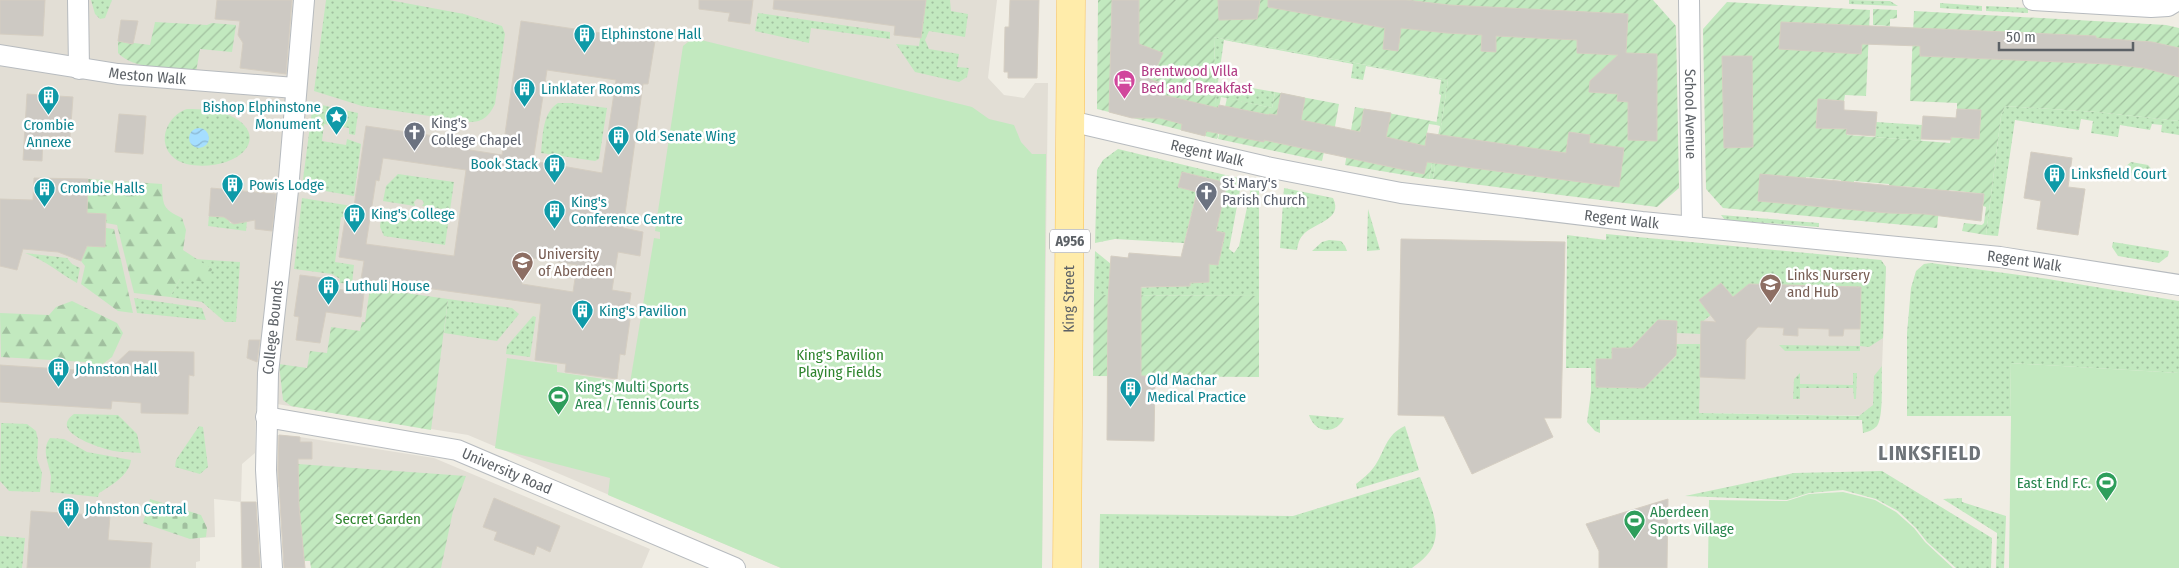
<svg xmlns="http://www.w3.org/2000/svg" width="2179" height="568" viewBox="0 0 2179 568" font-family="'Fira Sans Condensed',sans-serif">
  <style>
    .education { fill: #e2ded5 }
    .grass { fill: url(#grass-dots) }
    .forest { fill: url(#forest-firs) }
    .cemetery { fill: url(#cemetery-stones) }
    .park { fill: #c2e9bf }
    .garden { fill: url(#garden-furrows); fill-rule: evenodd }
    .water { fill: url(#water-waves) }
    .building { fill: #cdc9c3; stroke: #d5cec2; fill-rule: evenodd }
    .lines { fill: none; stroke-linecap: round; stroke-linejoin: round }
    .street-casing { stroke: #b7bbbf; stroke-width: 22 }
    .primary-casing { stroke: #fcc151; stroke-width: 29 }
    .street { stroke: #fff; stroke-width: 20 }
    .primary { stroke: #ffecaa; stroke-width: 28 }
    .labels { text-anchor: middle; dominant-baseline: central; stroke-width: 5; stroke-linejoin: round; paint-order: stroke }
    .shield { fill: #fff; stroke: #8d9094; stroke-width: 1 }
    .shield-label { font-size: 14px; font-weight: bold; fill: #5c6166 }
    .culture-label { font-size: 15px; fill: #0d838f; stroke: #fff; text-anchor: start }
    .hotel-label { font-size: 15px; fill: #b23c85; stroke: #fff; text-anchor: start }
    .street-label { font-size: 15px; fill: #5c6166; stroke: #fff }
    .worship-label { font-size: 15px; fill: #5b616d; stroke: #fff; text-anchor: start }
    .education-label { font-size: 15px; fill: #785e54; stroke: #fff; text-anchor: start }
    .park-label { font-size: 15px; fill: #2f842e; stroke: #fff }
    .leisure-label { font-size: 15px; fill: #27864d; stroke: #fff; text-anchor: start }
    .district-label { font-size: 20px; font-weight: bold; letter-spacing: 1px; fill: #6d7378; stroke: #fff }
  </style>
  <defs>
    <pattern id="grass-dots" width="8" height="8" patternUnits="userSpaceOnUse" patternTransform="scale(1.25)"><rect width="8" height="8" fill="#c2e9bf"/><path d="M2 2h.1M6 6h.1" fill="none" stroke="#a1c09f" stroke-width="1.8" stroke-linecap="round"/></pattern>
    <pattern id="forest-firs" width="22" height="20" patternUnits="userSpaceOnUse" patternTransform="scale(1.25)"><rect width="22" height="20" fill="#c2e9bf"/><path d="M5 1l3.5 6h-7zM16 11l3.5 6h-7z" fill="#a1c09f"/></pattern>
    <pattern id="cemetery-stones" width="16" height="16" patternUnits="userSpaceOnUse" patternTransform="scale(1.25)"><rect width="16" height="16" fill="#c2e9bf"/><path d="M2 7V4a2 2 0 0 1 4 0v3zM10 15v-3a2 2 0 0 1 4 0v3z" fill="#a1c09f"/></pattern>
    <pattern id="garden-furrows" width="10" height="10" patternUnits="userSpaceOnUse" patternTransform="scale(1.25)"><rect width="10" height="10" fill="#c2e9bf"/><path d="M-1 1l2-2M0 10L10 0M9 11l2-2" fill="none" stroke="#a1c09f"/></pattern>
    <pattern id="water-waves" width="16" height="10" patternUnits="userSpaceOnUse" patternTransform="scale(1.25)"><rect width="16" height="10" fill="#a5deff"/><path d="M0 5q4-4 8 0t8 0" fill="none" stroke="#8ab7d2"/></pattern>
  </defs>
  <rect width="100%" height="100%" fill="#f0ede4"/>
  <g class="education">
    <path d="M0,0H997L988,78L1004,95L1024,98L1035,83H1048L1042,568H781L468,435L277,404L256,406L255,453L242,464L241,502L214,499L215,537L200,538V561L196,562V568H0Z"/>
    <path d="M1881,260L1886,267L1880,416L1699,413V407L1596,387V359H1612V348L1686,268Z"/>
    <path d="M277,435L300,437L434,458L650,549L642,568H333L298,487H277Z"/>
  </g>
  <g class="grass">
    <path d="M91,0H112L105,18L100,19L95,14Z"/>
    <path d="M326,0H389L464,14L502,26L505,34L495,104C489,116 483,122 470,122L362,106L314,91Z"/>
    <path d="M926,0H950L951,11L968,14L965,37L929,31L925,40L929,49L959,54L957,67L969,68L967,77L959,82L915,72L896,44L919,46Z"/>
    <path d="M1849,0L1890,1L1898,6L1849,4Z"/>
    <path d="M1940,3L1982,6V11L1940,8Z"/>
    <path d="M1986,6L2028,8V13L1986,11Z"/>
    <path d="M758,13L890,32V39L811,28L809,43L755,31Z"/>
    <path d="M1214,37L1448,80L1433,179H1429L1440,126L1436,125L1441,95L1439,94L1441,80L1366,66L1363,80L1351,78L1353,64L1224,40L1218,82L1275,92L1272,108L1221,97L1219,107L1225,108L1217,139Z"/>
    <path d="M313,103L358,113L355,135L349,134V128L324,124L322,141L346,145L347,139L361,144L354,196L302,187Z"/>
    <path d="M558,103H571L607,108L599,159L595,161L541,153C543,136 542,113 558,103Z"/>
    <path d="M2005,106L2097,112L2179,121V135L2161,132L2162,125L2152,124L2150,130L2120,125L2118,137L2091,133L2093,121L2081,119L2079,130L2015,120L1998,236L1986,235L2001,116Z"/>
    <path d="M187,109C201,109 216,110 229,115C259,128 255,152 226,162C211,167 186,168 174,158C155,142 168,115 187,109Z"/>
    <path d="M1876,122L1922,125L1921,141L1875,137Z"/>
    <path d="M1118,149L1242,179L1230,244L1229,249L1234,253L1239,246L1251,188L1259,190V296L1094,295L1095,251L1111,264L1128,288L1189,286L1190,283L1209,264H1218L1225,234L1216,231L1227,183L1182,172L1178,187L1197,192L1184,243L1115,239L1095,243L1097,170L1103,160Z"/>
    <path d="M2131,162L2148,165L2154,172L2152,179L2123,174L2125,167Z"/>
    <path d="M398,174L454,182L450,210L422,206L424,203L422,200L417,199L414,202L415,206L383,201L386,186Z"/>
    <path d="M1284,188L1333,198C1344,220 1313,223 1303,235C1299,239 1298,244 1297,250L1280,248Z"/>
    <path d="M302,198L352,206L350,218L341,217L335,262L354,265L352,284L340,283V279L332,274L294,269Z"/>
    <path d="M382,208L449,217L445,245L384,236L380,227Z"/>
    <path d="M1368,209L1380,250L1367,251Z"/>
    <path d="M1721,215L1819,223V227L1725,220Z"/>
    <path d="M209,216L227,217L230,223L234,224L247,220L246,231L208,226Z"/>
    <path d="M1606,234L1881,260L1886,267L1883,338L1869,347L1860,346V351H1785L1779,345L1860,346L1861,287L1749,284L1733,297L1721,283L1699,300L1711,315L1702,322L1701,334L1677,333V321L1658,320L1631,348H1612V359H1596V387L1644,388L1676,356V344H1701L1699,413L1859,416L1873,405L1874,376L1882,366C1881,379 1884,416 1877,426C1873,430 1868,432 1863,433L1862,420H1600V433L1595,431L1587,422L1591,392V368H1566L1567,235L1606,240Z"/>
    <path d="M1329,240L1341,241L1345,246L1347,251H1312L1322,242Z"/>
    <path d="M2113,242L2169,251L2168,256L2159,263L2118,256L2112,247Z"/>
    <path d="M25,253L67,258L72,264L80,268L77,283C59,273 45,260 25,253Z"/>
    <path d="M194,259L240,262L236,322H225L202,302L170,297L180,279L212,269Z"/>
    <path d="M1931,263L2048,279L2179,301V373L2010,363L2011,416H1907V333L1911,288L1916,271L1924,264Z"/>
    <path d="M134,298L202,308L206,320L137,313Z"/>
    <path d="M448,299L512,308L519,314L497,341L444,333Z"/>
    <path d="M533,316L536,317L530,357L506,354L507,346Z"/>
    <path d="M1800,373V384L1853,385V373H1857L1856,399H1854L1853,388H1800V399H1793L1794,379Z"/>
    <path d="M74,414L118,415L137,434L141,453C132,452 123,453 114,451C100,448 48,432 74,414Z"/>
    <path d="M1309,415L1344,418C1336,435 1315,434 1309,415Z"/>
    <path d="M1,423L27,424L36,431L38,440L37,459L42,473L40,492L9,491L0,481Z"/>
    <path d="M199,426L203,427L208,467L200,474L175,467L176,460Z"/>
    <path d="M1405,426L1419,470L1357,489L1356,484C1362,479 1369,474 1374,467C1385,452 1385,435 1405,426Z"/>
    <path d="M50,438L64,439L87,452L131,460C130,474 111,486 99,493L98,497L50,492C50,487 51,481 51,476C49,463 41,450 50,438Z"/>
    <path d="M1882,471L1992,538L1991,568H1956L1927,542L1916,528L1898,511L1876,499L1843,490L1809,493L1787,500L1685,496L1794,473Z"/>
    <path d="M1420,477C1428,500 1447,533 1427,555C1423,560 1417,564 1412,568H1099L1100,514L1293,516Z"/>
    <path d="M1962,498V502L2006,516L2004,568H1996L1997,533L1943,499Z"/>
    <path d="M0,536L25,538L22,568H0Z"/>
  </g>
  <g class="forest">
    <path d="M88,179L162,184C163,205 162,209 182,218L186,230L183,250L212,269L208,282L180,279L170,297L134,293L117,225L106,223V214L87,213Z"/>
    <path d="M106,228L114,229L133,313L118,311L81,284L85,266L81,261L87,246L105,247Z"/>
    <path d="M72,301L117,323L123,333L112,357L100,366L85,362L1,357L0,313L49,315L56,307Z"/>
  </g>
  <path class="cemetery" d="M150,499L201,515L207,528L206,537L190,539L143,523Z"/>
  <g class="park">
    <path d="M693,38L972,107L989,119L1014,125L1021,142L1032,154H1046L1042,568H781L608,495L610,478L495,448L507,358L557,365V372L630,383L654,238L660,239V232L655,231L683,46Z"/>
    <path d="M2010,363L2179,373V568H2009L2011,416Z"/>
    <path d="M1843,492L1875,500L1896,512L1914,528L1925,542L1953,568H1708L1709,500L1787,501L1809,494Z"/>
  </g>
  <g class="garden">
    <path d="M1098,0H1653L1676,26L1679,188L1657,207L1433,179L1448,80L1214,37L1217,139L1097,109Z"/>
    <path d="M1727,2L1870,10L1866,96L1845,95L1844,101L1818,99L1816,128L1847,129V135L1950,143L1951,137L1979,139L1981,110L1957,109V103L1910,101L1914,11L2166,25L2179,28V121L2097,112L2005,106L2001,116L1986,235L1962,231L1964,223L1982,225L1984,223L1986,207L1983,206L1984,194L1949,190L1948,200L1940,199L1937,228L1723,208L1706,189L1703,29ZM1806,177L1841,180L1839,207L1803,204ZM1854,181L1889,184L1888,212L1853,209ZM1901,186L1934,189L1932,214L1899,212Z"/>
    <path d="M1873,9L1897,10V18L1890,19V26L1873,25Z"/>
    <path d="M155,22L207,25L212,23L236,25L232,52L200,49L196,72C174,70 132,69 118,53V41L150,45Z"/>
    <path d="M1275,92L1339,104L1330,154L1324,152L1322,161L1218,139L1227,98L1272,108Z"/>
    <path d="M1355,107L1437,122L1436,125L1429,124L1426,137L1437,139L1429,179L1345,165Z"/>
    <path d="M370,288L448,299L431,430L291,406L283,400L279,364L307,368L310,351L327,353L331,327L360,331L362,322H365Z"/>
    <path d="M1094,295L1259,296V377L1093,376Z"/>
    <path d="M298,464L466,476L453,511L441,568H311L310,561H304L299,505Z"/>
  </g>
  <circle class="water" cx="199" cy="138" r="10"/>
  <g class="building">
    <path d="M0,0H45L43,36L0,34Z"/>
    <path d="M217,0H292L286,74L240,68L243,43L238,35L240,21L215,19Z"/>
    <path d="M699,0H753L750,24L728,21L730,13L699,9Z"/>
    <path d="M774,0H926L921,38L894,35L895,26L773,9Z"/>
    <path d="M1010,0H1039L1037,78H1008V72H1004L1005,27H1009Z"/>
    <path d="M1112,0H1139V44L1163,53L1151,80L1162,83L1159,94L1218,108L1219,105L1269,115V114L1277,115L1281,93L1305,98L1301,120L1360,132L1364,109L1391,113L1386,137L1425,146L1427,133L1566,153L1569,132L1590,135L1589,143L1624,148L1619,187L1427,162L1424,174L1264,140V142L1206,131L1205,136L1181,130L1182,124L1160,118H1132L1109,112Z"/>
    <path d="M1218,0H1260L1257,19L1219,20Z"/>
    <path d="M1268,0H1406L1449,5L1628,14L1626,53L1657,54V141L1628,140V102L1617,101L1618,94L1589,92L1590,81L1618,55L1577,53V40L1496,36V52L1481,51L1482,35L1447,33L1401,28L1398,51L1383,49L1385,28L1268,7Z"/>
    <path d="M121,20L138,21L133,44L118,41Z"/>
    <path d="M521,21L655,41L648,84H643L623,228L643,232L640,256L618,252L612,290L631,293L627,319L630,320L625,355L620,354L617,379L565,372L566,364L535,360L541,304L361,279L364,261L339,257L345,219L352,220L366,126L462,140L470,150L502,155ZM547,70L616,80L602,173L533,161ZM383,158L466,170L454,256L366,244L376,180L379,181ZM526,257L577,265L573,292L522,284Z"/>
    <path d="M1781,22L2096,36V38L2152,42L2179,48V77L2144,68L2108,64L1920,56V46L1862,44L1861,54L1779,49Z"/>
    <path d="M1722,56H1752L1753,147L1724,148Z"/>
    <path d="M27,94L73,97L70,137L43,136L42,161L23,160Z"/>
    <path d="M1818,99L1844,101V110L1877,112L1875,136L1846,134L1847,129L1816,128Z"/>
    <path d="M1957,109L1981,110L1979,139L1951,137V140L1921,139L1923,116L1956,118Z"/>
    <path d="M119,114L146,116L143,154L115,152Z"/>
    <path d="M2031,152L2072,158L2068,187L2085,189L2078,235L2037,229L2041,201L2024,198Z"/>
    <path d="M1182,172L1227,183L1216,231L1225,233L1218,265L1209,264V282L1190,283V286L1141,287V376H1155L1154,441L1107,440L1108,300L1111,256L1128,258L1129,253L1181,257L1197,192L1178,187Z"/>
    <path d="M1760,174L1984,194L1981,221L1925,214L1888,213L1758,201Z"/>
    <path d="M34,178L88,179L87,213L106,214L105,247L87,246L81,261L58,252L23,249L17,270L0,266V199L33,200Z"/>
    <path d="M211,188L276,194L272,231L255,229V220L234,224L224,217L209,216Z"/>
    <path d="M1401,239L1565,242L1561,418H1544L1553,437L1472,474L1444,416L1398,415Z"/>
    <path d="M300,275L331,279L330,288L364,293L361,317L326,312L320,343L296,340L299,317L294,316Z"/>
    <path d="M1721,283L1733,297L1749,284L1861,287L1860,329H1844L1843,336H1829V329L1798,328V336L1783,335L1784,328L1758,327L1746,340L1745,379L1700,377L1701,321L1716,322L1699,300Z"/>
    <path d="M1658,320L1677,321L1676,355L1644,388L1596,387V359H1612V348H1631Z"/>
    <path d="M249,340H260L257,362L247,358Z"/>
    <path d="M129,351L194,352V376L189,375L188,414L141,413V403L112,401L111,409L0,402V365L107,372Z"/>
    <path d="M279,435L300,437V442H312V459H298L299,505L305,568H284L278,470Z"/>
    <path d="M494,498L560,526L550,552L537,546L534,555L494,540L497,532L483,527Z"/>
    <path d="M1668,499L1667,568H1599V551L1586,524Z"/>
    <path d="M241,502H256L260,568H242Z"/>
    <path d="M31,511L110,516L108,540L152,543L150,568H27Z"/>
  </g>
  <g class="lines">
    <defs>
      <g id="street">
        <path d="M78,0L79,69"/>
        <path id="s1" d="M1689,0L1692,227"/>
        <path d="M2033,0L2151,7L2168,6L2178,0"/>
        <path id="s2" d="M0,55L118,74L295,88"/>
        <path id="s3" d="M1070,121L1267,167L1401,193L1642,222L2000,257L2179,285"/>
        <path id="s4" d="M266,417L457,450L735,568"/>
        <path id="s5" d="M272,568L266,470L268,373L288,190L304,0"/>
      </g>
      <g id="primary">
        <path id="s6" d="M1067,568L1071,0"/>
      </g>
    </defs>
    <use href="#street" class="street-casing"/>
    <use href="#primary" class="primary-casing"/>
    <use href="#street" class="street"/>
    <use href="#primary" class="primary"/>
  </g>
  <defs>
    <symbol id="building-pin" viewBox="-11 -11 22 30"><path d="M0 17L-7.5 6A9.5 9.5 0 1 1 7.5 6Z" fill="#0f9aa8" stroke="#fff"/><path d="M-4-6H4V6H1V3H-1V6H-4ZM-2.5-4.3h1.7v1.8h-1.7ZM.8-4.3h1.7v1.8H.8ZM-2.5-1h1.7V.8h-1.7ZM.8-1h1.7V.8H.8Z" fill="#fff"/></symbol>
    <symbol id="hotel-pin" viewBox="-11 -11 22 30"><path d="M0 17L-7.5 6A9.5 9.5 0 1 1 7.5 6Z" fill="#d1479c" stroke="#fff"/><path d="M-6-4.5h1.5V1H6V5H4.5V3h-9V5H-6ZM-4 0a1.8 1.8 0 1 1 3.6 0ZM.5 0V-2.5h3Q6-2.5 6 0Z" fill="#fff"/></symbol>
    <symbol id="sight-pin" viewBox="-11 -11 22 30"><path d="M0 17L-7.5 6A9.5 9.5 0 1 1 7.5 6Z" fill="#0f9aa8" stroke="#fff"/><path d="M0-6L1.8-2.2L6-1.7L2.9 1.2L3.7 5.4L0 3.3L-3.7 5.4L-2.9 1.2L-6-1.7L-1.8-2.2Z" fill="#fff"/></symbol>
    <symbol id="church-pin" viewBox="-11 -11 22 30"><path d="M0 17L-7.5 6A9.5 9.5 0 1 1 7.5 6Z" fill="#6b7280" stroke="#fff"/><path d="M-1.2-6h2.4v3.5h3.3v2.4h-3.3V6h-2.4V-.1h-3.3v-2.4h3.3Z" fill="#fff"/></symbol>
    <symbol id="university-pin" viewBox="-11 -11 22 30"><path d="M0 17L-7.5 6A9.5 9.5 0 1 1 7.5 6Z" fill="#8d6e63" stroke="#fff"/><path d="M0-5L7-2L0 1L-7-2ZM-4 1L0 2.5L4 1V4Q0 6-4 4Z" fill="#fff"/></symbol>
    <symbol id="school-pin" viewBox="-11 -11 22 30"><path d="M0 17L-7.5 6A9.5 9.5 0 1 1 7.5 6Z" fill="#8d6e63" stroke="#fff"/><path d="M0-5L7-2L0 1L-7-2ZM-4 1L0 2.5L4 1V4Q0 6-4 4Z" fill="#fff"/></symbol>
    <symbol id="stadium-pin" viewBox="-11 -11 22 30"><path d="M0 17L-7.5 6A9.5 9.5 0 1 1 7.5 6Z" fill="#2e9e5b" stroke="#fff"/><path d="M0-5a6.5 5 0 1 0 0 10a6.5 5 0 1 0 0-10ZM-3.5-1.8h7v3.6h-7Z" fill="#fff"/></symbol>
  </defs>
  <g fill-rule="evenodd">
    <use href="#building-pin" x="572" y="22" width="25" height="34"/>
    <use href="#hotel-pin" x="1112" y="68" width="25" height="34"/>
    <use href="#building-pin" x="512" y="76" width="25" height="34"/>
    <use href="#building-pin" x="36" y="84" width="25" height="34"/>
    <use href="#sight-pin" x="324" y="104" width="25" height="34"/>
    <use href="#church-pin" x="402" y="120" width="25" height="34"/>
    <use href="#building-pin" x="606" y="124" width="25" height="34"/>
    <use href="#building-pin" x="542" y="152" width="25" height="34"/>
    <use href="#building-pin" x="2042" y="162" width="25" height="34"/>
    <use href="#building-pin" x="220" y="172" width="25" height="34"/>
    <use href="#building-pin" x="32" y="176" width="25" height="34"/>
    <use href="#church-pin" x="1194" y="180" width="25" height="34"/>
    <use href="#building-pin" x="542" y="198" width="25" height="34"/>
    <use href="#building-pin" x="342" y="202" width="25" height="34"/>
    <use href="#university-pin" x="510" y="250" width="25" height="34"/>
    <use href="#school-pin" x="1758" y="272" width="25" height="34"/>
    <use href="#building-pin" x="316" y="274" width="25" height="34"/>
    <use href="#building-pin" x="570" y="298" width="25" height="34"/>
    <use href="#building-pin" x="46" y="356" width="25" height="34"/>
    <use href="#building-pin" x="1118" y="376" width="25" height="34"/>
    <use href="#stadium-pin" x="546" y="384" width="25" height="34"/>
    <use href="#stadium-pin" x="2094" y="470" width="25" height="34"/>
    <use href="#building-pin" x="56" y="496" width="25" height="34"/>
    <use href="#stadium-pin" x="1622" y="508" width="25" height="34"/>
  </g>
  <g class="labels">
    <rect class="shield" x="1050" y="229.5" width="40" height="23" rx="4"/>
    <g class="shield-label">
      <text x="1070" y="241">A956</text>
    </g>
    <g class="culture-label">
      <text x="601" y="34">Elphinstone Hall</text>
      <text x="541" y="89">Linklater Rooms</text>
      <text x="321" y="107" text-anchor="end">Bishop Elphinstone<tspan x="321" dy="17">Monument</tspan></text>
      <text x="49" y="125" text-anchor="middle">Crombie<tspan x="49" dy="17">Annexe</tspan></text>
      <text x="635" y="136">Old Senate Wing</text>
      <text x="538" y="164" text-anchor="end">Book Stack</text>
      <text x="2071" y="174">Linksfield Court</text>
      <text x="249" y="185">Powis Lodge</text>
      <text x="60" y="188">Crombie Halls</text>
      <text x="571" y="202">King's<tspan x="571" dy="17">Conference Centre</tspan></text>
      <text x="371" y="214">King's College</text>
      <text x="345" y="286">Luthuli House</text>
      <text x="599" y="311">King's Pavilion</text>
      <text x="75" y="369">Johnston Hall</text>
      <text x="1147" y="380">Old Machar<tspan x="1147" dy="17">Medical Practice</tspan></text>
      <text x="85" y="509">Johnston Central</text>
    </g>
    <g class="hotel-label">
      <text x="1141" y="71">Brentwood Villa<tspan x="1141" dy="17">Bed and Breakfast</tspan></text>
    </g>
    <g class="street-label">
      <text stroke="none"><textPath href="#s2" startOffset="149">Meston Walk</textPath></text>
      <text stroke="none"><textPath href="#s1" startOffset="114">School Avenue</textPath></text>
      <text stroke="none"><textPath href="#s3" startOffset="141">Regent Walk</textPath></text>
      <text stroke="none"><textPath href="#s3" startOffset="561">Regent Walk</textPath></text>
      <text stroke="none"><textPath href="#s3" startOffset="966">Regent Walk</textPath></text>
      <text stroke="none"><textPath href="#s6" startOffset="269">King Street</textPath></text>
      <text stroke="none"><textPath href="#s5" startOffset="241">College Bounds</textPath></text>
      <text stroke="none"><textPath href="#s4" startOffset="248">University Road</textPath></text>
    </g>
    <g class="worship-label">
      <text x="431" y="123">King's<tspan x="431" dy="17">College Chapel</tspan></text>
      <text x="1222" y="183">St Mary's<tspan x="1222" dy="17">Parish Church</tspan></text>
    </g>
    <g class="education-label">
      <text x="538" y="254">University<tspan x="538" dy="17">of Aberdeen</tspan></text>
      <text x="1787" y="275">Links Nursery<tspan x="1787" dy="17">and Hub</tspan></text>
    </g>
    <g class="park-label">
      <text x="840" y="355">King's Pavilion<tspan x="840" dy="17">Playing Fields</tspan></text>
      <text x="378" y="519">Secret Garden</text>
    </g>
    <g class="leisure-label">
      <text x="575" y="387">King's Multi Sports<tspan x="575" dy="17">Area / Tennis Courts</tspan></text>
      <text x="2091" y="483" text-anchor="end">East End F.C.</text>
      <text x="1650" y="512">Aberdeen<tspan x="1650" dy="17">Sports Village</tspan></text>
    </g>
    <g class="district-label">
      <text x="1930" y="453">LINKSFIELD</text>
    </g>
  </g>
  <path d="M1999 42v8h134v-8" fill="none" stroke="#5c6166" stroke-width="2.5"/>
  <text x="2006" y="42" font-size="15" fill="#5c6166" stroke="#ffffff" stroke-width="4" paint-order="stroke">50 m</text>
</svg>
